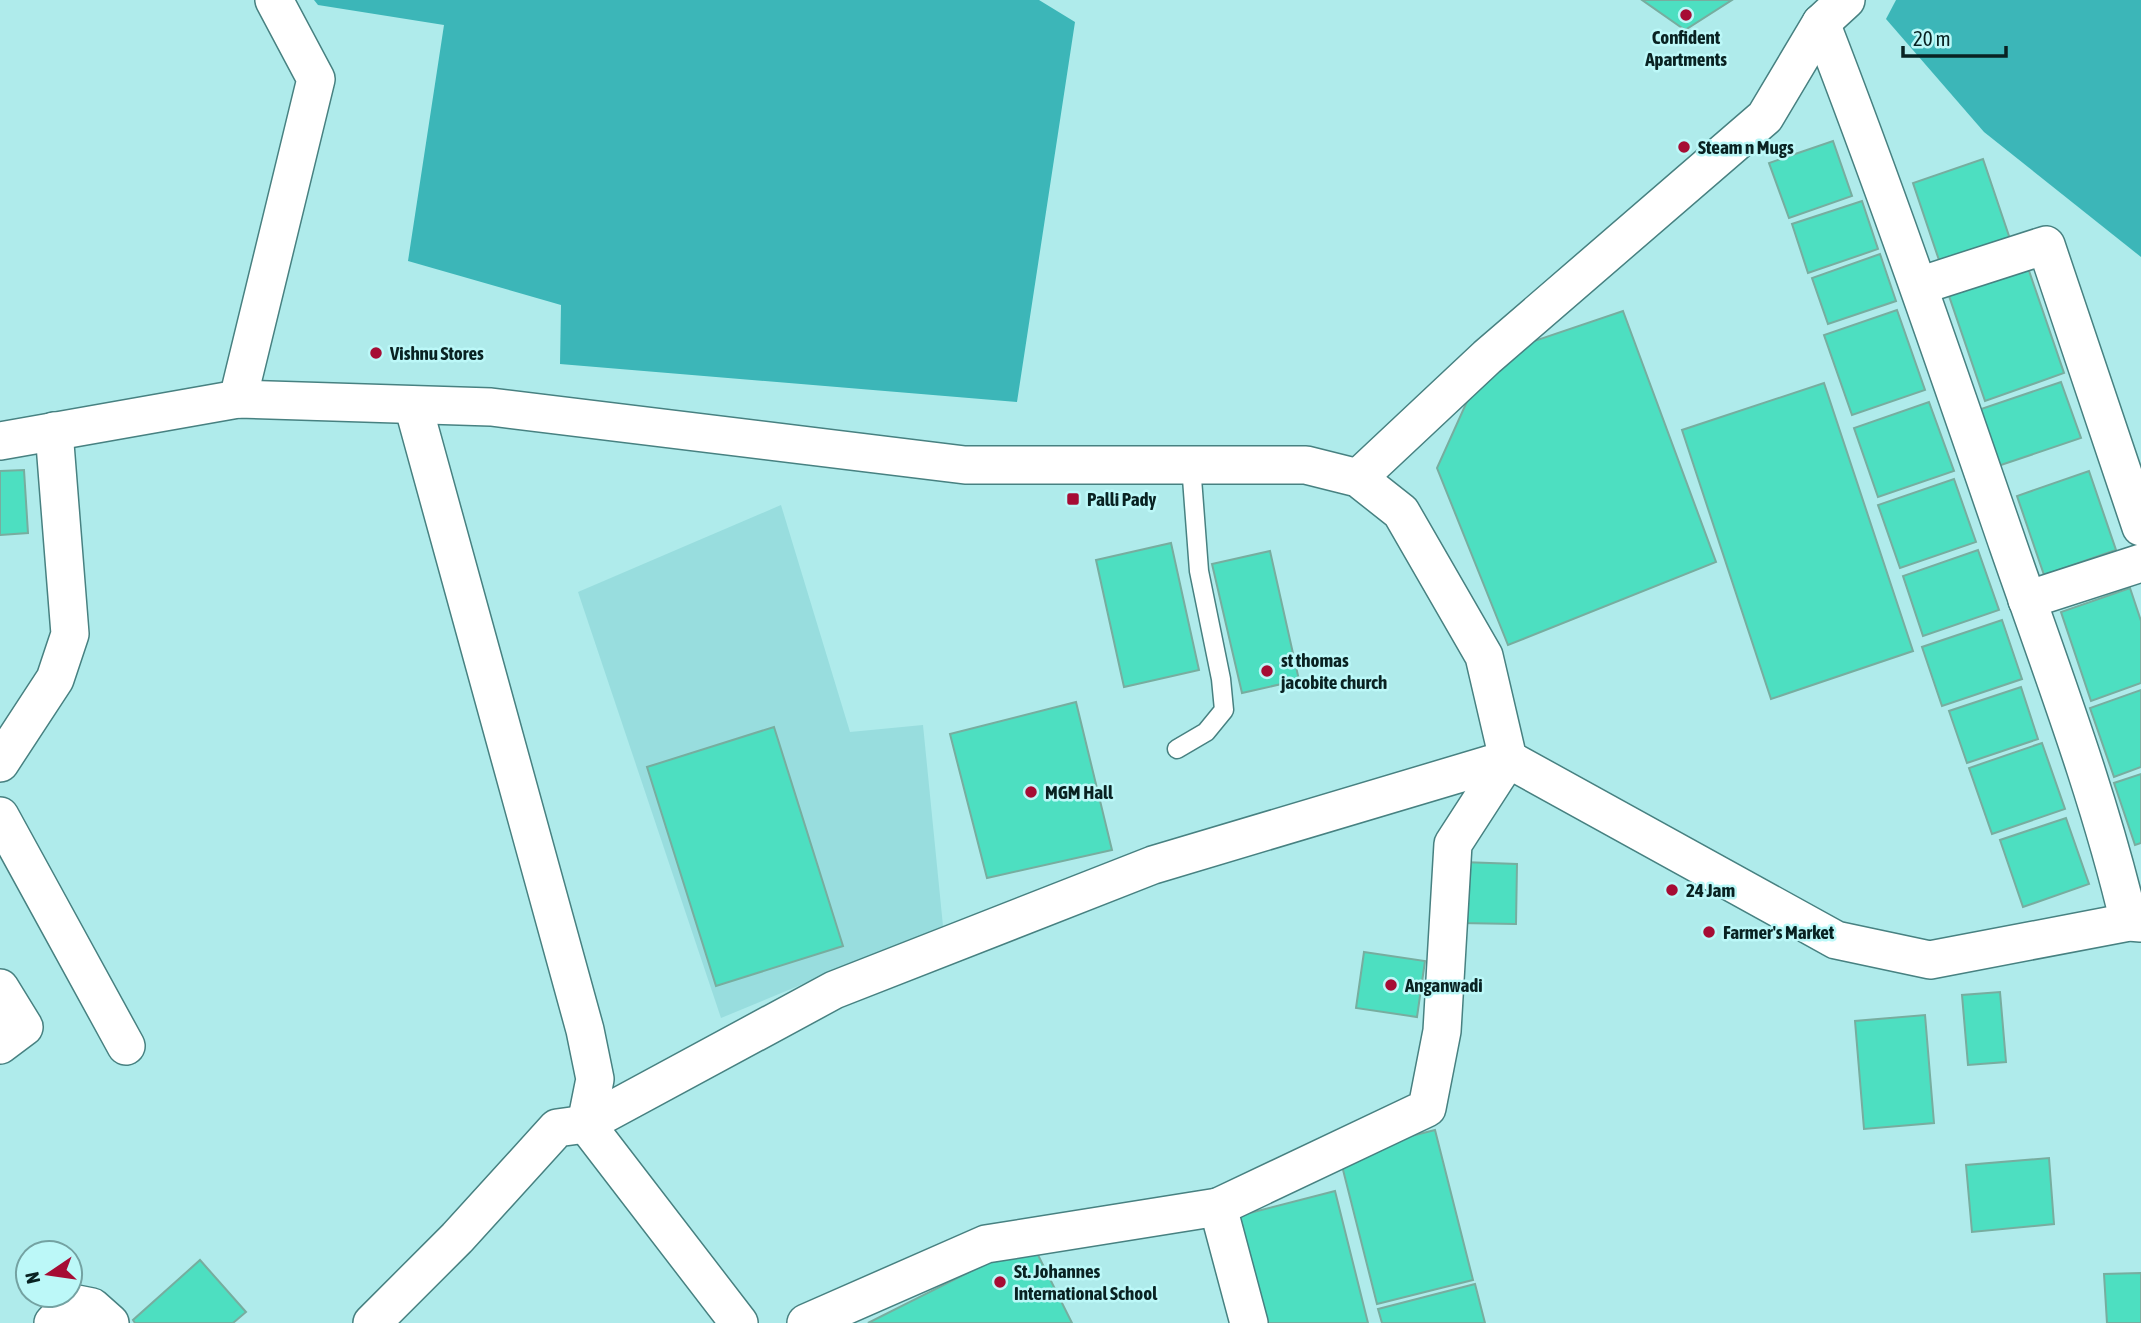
<svg xmlns="http://www.w3.org/2000/svg" width="2141" height="1323" viewBox="0 0 2141 1323" font-family="'Asap Condensed',sans-serif">
  <style>
    .built { fill: #98ddde }
    .forest { fill: #3cb6b8 }
    .building { fill: #4ddfc1; stroke: #77ad9f; stroke-width: 2 }
    .lines { fill: none; stroke-linecap: round; stroke-linejoin: round }
    .lane-casing { stroke: #478181; stroke-width: 21 }
    .street-casing { stroke: #478181; stroke-width: 40 }
    .lane { stroke: #fff; stroke-width: 18 }
    .street { stroke: #fff; stroke-width: 37 }
    .poi-dot { fill: #a60c34; stroke: #bcf8f8; stroke-width: 2.5 }
    .labels { text-anchor: middle; dominant-baseline: central; stroke-width: 5; stroke-linejoin: round; paint-order: stroke }
    .poi-label { font-size: 19px; font-weight: bold; fill: #092222; stroke: #bcf8f8; text-anchor: start }
  </style>
  <rect width="100%" height="100%" fill="#afebeb"/>
  <path class="built" d="M781,505L850,732L923,725L943,926L721,1018L578,592Z"/>
  <g class="forest">
    <path d="M314,0H1039L1075,22L1017,402L560,364L561,305L408,261L444,25L318,5Z"/>
    <path d="M1896,0H2141V257L1984,132L1886,19Z"/>
  </g>
  <g class="building">
    <path d="M1642,0H1732L1685,30Z"/>
    <path d="M1833,141L1852,196L1789,218L1769,163Z"/>
    <path d="M1983,159L2012,245L1942,269L1913,183Z"/>
    <path d="M1862,201L1878,249L1808,273L1792,224Z"/>
    <path d="M1880,254L1896,301L1828,324L1812,278Z"/>
    <path d="M2026,262L2064,373L1985,401L1947,290Z"/>
    <path d="M1897,310L1925,390L1852,415L1824,335Z"/>
    <path d="M1623,311L1716,562L1508,645L1437,468L1487,357Z"/>
    <path d="M2061,382L2081,438L1998,466L1978,410Z"/>
    <path d="M1824,383L1913,651L1771,699L1682,430Z"/>
    <path d="M1929,402L1954,471L1878,497L1854,428Z"/>
    <path d="M24,470L28,533L0,535V471Z"/>
    <path d="M2089,471L2116,550L2044,575L2017,496Z"/>
    <path d="M1954,479L1976,542L1900,568L1878,505Z"/>
    <path d="M1171,543L1199,670L1124,687L1096,560Z"/>
    <path d="M1978,550L1999,610L1923,636L1903,576Z"/>
    <path d="M1270,551L1299,680L1242,693L1212,564Z"/>
    <path d="M2130,588L2141,621V683L2091,701L2061,612Z"/>
    <path d="M2002,620L2022,679L1942,706L1922,647Z"/>
    <path d="M2021,687L2038,739L1967,763L1949,711Z"/>
    <path d="M2141,690V767L2114,777L2090,708Z"/>
    <path d="M1076,702L1112,850L987,878L950,734Z"/>
    <path d="M774,727L843,946L716,986L647,767Z"/>
    <path d="M2042,743L2065,809L1992,834L1969,768Z"/>
    <path d="M2141,774V843L2135,845L2114,783Z"/>
    <path d="M2066,818L2089,884L2023,907L2000,840Z"/>
    <path d="M1462,862L1517,864L1516,924L1460,923Z"/>
    <path d="M1364,952L1425,961L1417,1017L1356,1008Z"/>
    <path d="M2000,992L2006,1062L1968,1065L1962,995Z"/>
    <path d="M1925,1015L1934,1123L1864,1129L1855,1021Z"/>
    <path d="M1435,1130L1473,1280L1377,1304L1339,1154Z"/>
    <path d="M2049,1158L2054,1224L1972,1232L1966,1165Z"/>
    <path d="M1335,1191L1368,1323H1265L1238,1216Z"/>
    <path d="M1031,1241L1072,1323H868Z"/>
    <path d="M200,1260L246,1312L233,1323H135L133,1320Z"/>
    <path d="M2141,1273V1323H2107L2104,1274Z"/>
    <path d="M1475,1284L1485,1323H1382L1378,1309Z"/>
  </g>
  <g class="lines">
    <defs>
      <path id="lane" d="M1177,749L1206,732L1224,710L1221,679L1199,571L1191,465"/>
      <g id="street">
        <path d="M1821,23C1888,196 1948,371 2008,545C2051,669 2099,794 2129,922"/>
        <path d="M1919,286L2046,245L2141,527"/>
        <path d="M238,399L316,79L274,0"/>
        <path d="M413,405L585,1030L595,1079L586,1124L739,1323"/>
        <path d="M0,441L238,399L491,407L965,465H1306L1358,478L1401,512L1484,656L1508,759L1836,940L1930,960L2129,922L2141,923"/>
        <path d="M1358,478L1487,357L1765,117L1821,23L1846,0"/>
        <path d="M2027,600L2141,563"/>
        <path d="M0,763L55,679L70,634L54,431"/>
        <path d="M0,816L126,1046"/>
        <path d="M0,988L24,1027L0,1045"/>
        <path d="M53,1323L72,1303L92,1307L110,1323"/>
        <path d="M372,1323L457,1238L557,1128L586,1124L834,990L1153,865L1508,759"/>
        <path d="M806,1323L986,1244L1218,1207"/>
        <path d="M1249,1323L1218,1207L1427,1108L1442,1031L1453,844L1508,759"/>
      </g>
    </defs>
    <use href="#lane" class="lane-casing"/>
    <use href="#street" class="street-casing"/>
    <use href="#lane" class="lane"/>
    <use href="#street" class="street"/>
  </g>
  <g class="poi-dot">
    <circle cx="1686" cy="15" r="7"/>
    <circle cx="1684" cy="147" r="7"/>
    <circle cx="376" cy="353" r="7"/>
    <rect x="1066" y="492" width="14" height="14" rx="3.5"/>
    <circle cx="1267" cy="671" r="7"/>
    <circle cx="1031" cy="792" r="7"/>
    <circle cx="1672" cy="890" r="7"/>
    <circle cx="1709" cy="932" r="7"/>
    <circle cx="1391" cy="985" r="7"/>
    <circle cx="1000" cy="1282" r="7"/>
  </g>
  <g class="labels">
    <g class="poi-label">
      <text x="1686" y="37" text-anchor="middle">Confident<tspan x="1686" dy="22">Apartments</tspan></text>
      <text x="1698" y="147">Steam n Mugs</text>
      <text x="390" y="353">Vishnu Stores</text>
      <text x="1087" y="499">Palli Pady</text>
      <text x="1281" y="660">st thomas<tspan x="1281" dy="22">jacobite church</tspan></text>
      <text x="1045" y="792">MGM Hall</text>
      <text x="1686" y="890">24 Jam</text>
      <text x="1723" y="932">Farmer's Market</text>
      <text x="1405" y="985">Anganwadi</text>
      <text x="1014" y="1271">St. Johannes<tspan x="1014" dy="22">International School</tspan></text>
    </g>
  </g>
  <g transform="translate(49 1274) rotate(257)"><circle r="33" fill="#bcf8f8" stroke="#74a2a2" stroke-width="2"/>
  <path d="M0-5L12 26L0 18L-12 26Z" fill="#a60c34"/>
  <text y="-10" font-size="19" font-weight="bold" text-anchor="middle" fill="#092222">N</text>
  </g>
  <path d="M1903 46v10h103v-10" fill="none" stroke="#092222" stroke-width="3.5"/>
  <text x="1913" y="46" font-size="21" fill="#092222" stroke="#bcf8f8" stroke-width="5" paint-order="stroke">20 m</text>
</svg>
